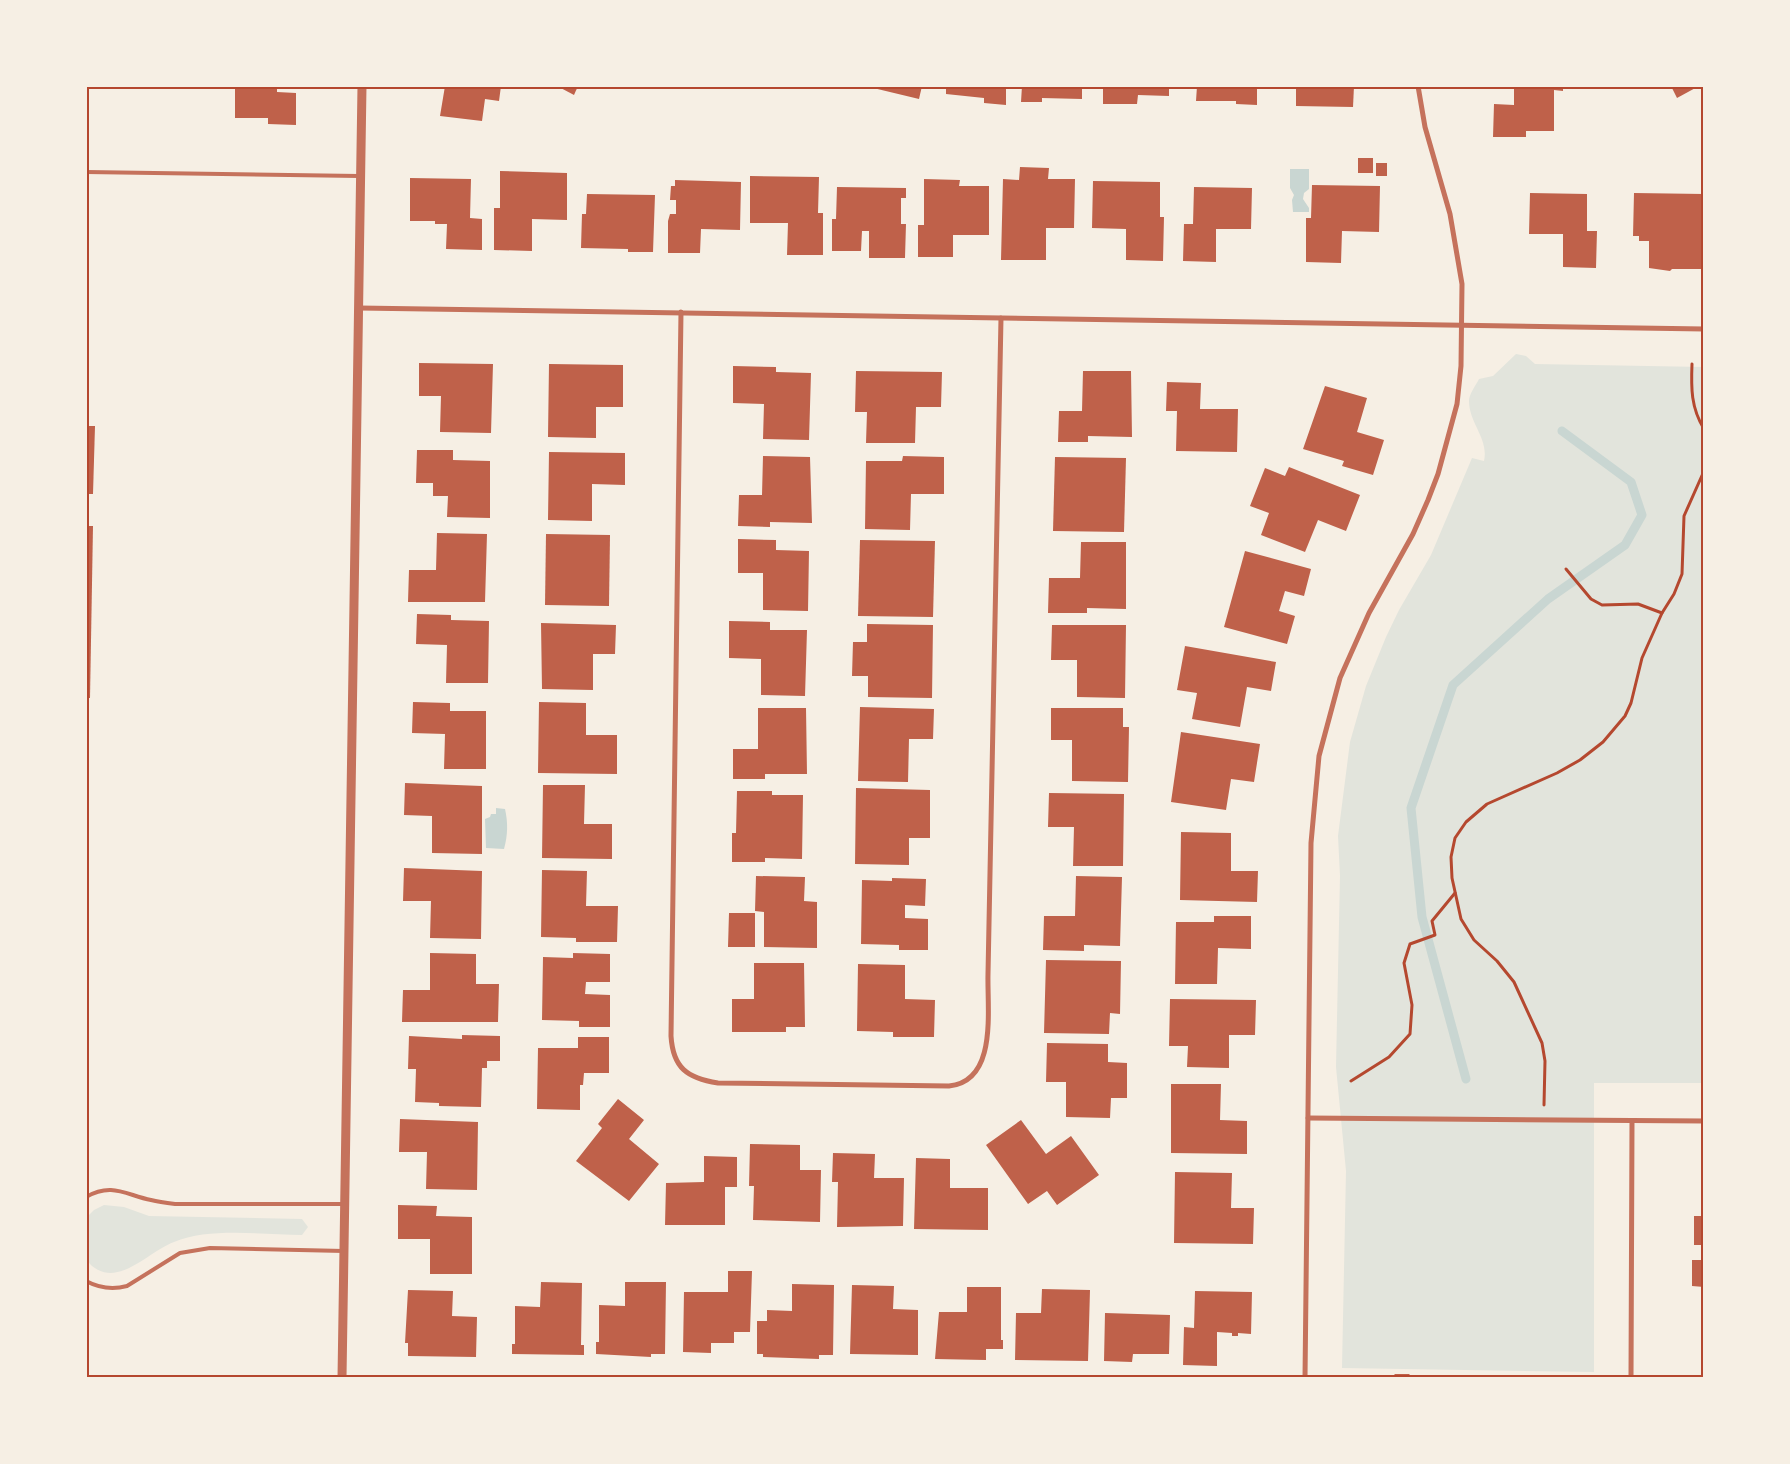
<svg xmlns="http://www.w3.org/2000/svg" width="1790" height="1464" viewBox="0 0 1790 1464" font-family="'PT Sans Narrow',sans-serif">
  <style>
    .green { fill: #e2e4dc }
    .water { fill: #c9d6d2 }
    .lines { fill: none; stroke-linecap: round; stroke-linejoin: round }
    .stream { stroke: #c9d6d2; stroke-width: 9 }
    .building { fill: #bf614a }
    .path { stroke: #b5482f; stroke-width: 3 }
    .service { stroke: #c5725c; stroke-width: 4 }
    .minor { stroke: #c5725c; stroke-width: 5 }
    .tertiary { stroke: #c5725c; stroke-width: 9 }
    .neatline { fill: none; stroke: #b5482f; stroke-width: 2 }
  </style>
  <rect width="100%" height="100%" fill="#f6efe4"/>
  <g class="green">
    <path d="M1516,354L1526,356L1535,364L1704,367V966L1701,1083H1594V1372L1342,1368L1346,1171L1336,1067L1340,876L1338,836L1350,742L1366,686L1386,637L1399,610L1431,555L1472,458L1484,461C1489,439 1469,423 1469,401C1469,394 1476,385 1479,379L1493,376Z"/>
    <path d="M104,1205L124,1207L149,1216L302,1219L308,1227L302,1235C263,1235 210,1227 174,1242C149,1251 119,1288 92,1266C81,1257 86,1231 86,1218L94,1210Z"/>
  </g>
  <g class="water">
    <path d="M1290,169H1309V189L1304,193L1303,199L1309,208V212H1293L1292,200L1294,195L1290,188Z"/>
    <path d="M496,808L505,809C508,822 508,835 504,849L486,848L485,819L490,817L491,814H496Z"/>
  </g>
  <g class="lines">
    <path class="stream" d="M1466,1079L1422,917L1411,808L1453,685L1548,599L1625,545L1642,515L1631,482L1562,431"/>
  </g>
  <g class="building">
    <path d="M235,86H277V92L296,93V125L268,124V118H235Z"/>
    <path d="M445,86H501L499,101L485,99L482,121L440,116Z"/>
    <path d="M557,86H578L574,95Z"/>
    <path d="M865,86H922L919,99Z"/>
    <path d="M946,86H1006V105L984,103V98L946,94Z"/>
    <path d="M1022,86H1082V99L1042,98V102H1021Z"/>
    <path d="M1103,86H1169V96L1138,95L1137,104H1103Z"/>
    <path d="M1197,86H1257V105L1236,104V101H1196Z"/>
    <path d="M1296,86H1354L1353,107L1296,106Z"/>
    <path d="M1517,86H1563V91L1554,90V131H1526V137H1493L1494,104L1514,105V88Z"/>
    <path d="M1671,86H1699L1677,98Z"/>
    <rect x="1358" y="158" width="15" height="15"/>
    <rect x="1376" y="163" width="11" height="13"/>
    <path d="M1020,167L1049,168L1048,179H1075L1074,228H1046V260H1001L1003,179L1019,180Z"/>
    <path d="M500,171L567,173V220L532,219V251L494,250V208H500Z"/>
    <path d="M750,176L819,177L818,213H823V255H787L788,223H750Z"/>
    <path d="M410,178L471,179L470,218L482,219V250L446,249L447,224H435V221H410Z"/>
    <path d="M924,179L960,180L959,186H989V235H953V257H918V225H924Z"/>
    <path d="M675,180L741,182L740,230L701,229L700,253H668V221L670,214H676V200H670L671,186H675Z"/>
    <path d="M1093,181L1160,182V217H1164L1163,261L1126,260V229L1092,228Z"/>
    <path d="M1312,185L1380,186L1379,232L1342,231L1341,263L1306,262V218H1311Z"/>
    <path d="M837,187L906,188V198H901V224H906L905,258H869V231H862L861,251H832V219H836Z"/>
    <path d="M1194,187L1252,188L1251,229H1216V262L1183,261L1184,224H1193Z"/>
    <path d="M1530,193L1587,194V231H1597L1596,268L1563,267V234H1529Z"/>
    <path d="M1634,193L1704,194V269H1672L1670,271L1649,268V241H1639V236H1633Z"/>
    <path d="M587,194L655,195L653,252H628V249L581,248L582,214H586Z"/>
    <path d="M419,363L493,364L491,433L440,432L441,396H419Z"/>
    <path d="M549,364L623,365V407H596V438L548,437Z"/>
    <path d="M733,366L776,367V372L811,373L809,440L763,439L764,404L733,403Z"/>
    <path d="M856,371L942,372L941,407H916L915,443H866L867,412H855Z"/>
    <path d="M1083,371H1131L1132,437L1088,436V442H1058L1059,411H1082Z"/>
    <path d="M1167,382L1201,383L1200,409H1238L1237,452L1176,451L1177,411H1166Z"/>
    <path d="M1325,386L1367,398L1357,432L1384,440L1373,475L1342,466L1344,461L1303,449Z"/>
    <path d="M86,426H95L93,494H86Z"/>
    <path d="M417,450H453V460L490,461V518L447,517L448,496H433V483H416Z"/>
    <path d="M549,452L625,453V485L592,484V521L548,520Z"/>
    <path d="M763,456L810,457L812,523L770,522V527L738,526L739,495H762Z"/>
    <path d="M903,456L944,457V494H911L910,530L865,529L866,461H902Z"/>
    <path d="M1055,457L1126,458L1124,532L1053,531Z"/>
    <path d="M1289,467L1360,495L1346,531L1318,520L1305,552L1261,535L1269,513L1250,506L1265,468L1285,476Z"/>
    <path d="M86,526H93L90,698H86Z"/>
    <path d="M437,533L487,534L485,602H408L409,570H436Z"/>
    <path d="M546,534L610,535L609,606L545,605Z"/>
    <path d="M738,539L776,540V550L809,551L808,611L763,610V573H738Z"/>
    <path d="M860,540L935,541L933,617L858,616Z"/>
    <path d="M1081,542H1126V609L1087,608V613H1048L1049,578H1080Z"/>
    <path d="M1245,551L1311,569L1304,596L1285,591L1279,611L1295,616L1287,644L1224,627Z"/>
    <path d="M417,614L451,615V620L489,621L488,683H446L447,645L416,644Z"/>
    <path d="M729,621L770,622V630H807L805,696L761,695V659L729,658Z"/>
    <path d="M541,623L616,625L615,654H593V690L542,689Z"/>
    <path d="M867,624L933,625L932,698L868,697V676H852L853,642H867Z"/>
    <path d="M1052,625H1126L1125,698L1077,697V660H1051Z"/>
    <path d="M1185,646L1276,662L1271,691L1247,687L1240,727L1192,719L1197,693L1177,690Z"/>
    <path d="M413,702L450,703V711H486V769H444L445,734L412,733Z"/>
    <path d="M539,702L586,703V735H617V774L538,773Z"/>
    <path d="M860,707L934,709L933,739H909L908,782L858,781Z"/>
    <path d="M758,708H806L807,774H765V779H733V749H758Z"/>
    <path d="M1051,708H1123V727H1129L1128,782L1072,781V740H1051Z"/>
    <path d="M1181,732L1260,744L1254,782L1231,779L1226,810L1171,802Z"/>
    <path d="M405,783L482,786V854L432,853V816L404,815Z"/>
    <path d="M543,785H585L584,824H612V859L542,858Z"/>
    <path d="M856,788L930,790V838H909V865L855,864Z"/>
    <path d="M737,791H772V795H803L802,859L765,858V862H732V833H736Z"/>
    <path d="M1049,793L1124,794L1123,866H1073L1074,827H1048Z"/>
    <path d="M1181,832L1231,833V871H1258L1257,902L1180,900Z"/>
    <path d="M404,868L482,871L481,939L430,938L431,901H403Z"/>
    <path d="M542,870L587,871L586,906H618L617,942H576V938L541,937Z"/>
    <path d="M756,876L805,877L804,901L817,902V948L764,947V912L755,911Z"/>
    <path d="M1076,876L1122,877L1120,946L1084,945V951L1043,950L1044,916H1075Z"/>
    <path d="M892,878L926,879L925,906L905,905V918L928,919V950H899V945L861,944L862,880L892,881Z"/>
    <path d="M729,913H755V947H728Z"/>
    <path d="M1214,916H1251V949L1218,948L1217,984H1175L1176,922H1214Z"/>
    <path d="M430,953L476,954V984H499L498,1022H402L403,990H430Z"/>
    <path d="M573,953L610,954V982H586L585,994L610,995V1027H579V1021L542,1020L543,957L573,958Z"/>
    <path d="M1046,960L1121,961L1120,1014L1110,1013L1109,1034L1044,1033Z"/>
    <path d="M754,963H804L805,1027H786V1032H732V999H754Z"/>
    <path d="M858,964L905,965V999L935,1000L934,1037H893V1032L857,1031Z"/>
    <path d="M1170,999L1256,1000L1255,1035H1229V1068L1187,1067L1188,1046H1169Z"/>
    <path d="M462,1035L500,1036V1061H487V1068H482L481,1107L439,1106V1103L415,1102L416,1069H408L409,1036L462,1039Z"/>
    <path d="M578,1037H609V1073H584L583,1085H580V1110L537,1109L538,1048H578Z"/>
    <path d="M1047,1043L1108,1044V1062L1127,1063V1098H1111L1110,1118L1066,1117V1082H1046Z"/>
    <path d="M1171,1084H1221L1220,1120L1247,1121V1154L1171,1153Z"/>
    <path d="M618,1099L644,1120L629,1139L659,1164L629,1201L576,1161L602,1128L598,1124Z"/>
    <path d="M400,1119L478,1122L477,1190L426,1189L427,1152H399Z"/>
    <path d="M1021,1120L1046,1154L1071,1136L1099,1175L1057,1205L1047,1191L1028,1204L986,1145Z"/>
    <path d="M750,1144L800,1145V1170H821L820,1222L753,1220L754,1186H749Z"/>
    <path d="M833,1153L875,1154L874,1178H904L903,1226L837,1227L838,1182H832Z"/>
    <path d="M704,1156L737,1157V1187H725V1225H665L666,1183L704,1182Z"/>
    <path d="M916,1158L950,1159V1188H988V1230L914,1229Z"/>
    <path d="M1175,1172L1232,1173L1231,1208H1254L1253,1244L1174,1243Z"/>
    <path d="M398,1205L437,1206L436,1216L472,1217V1274H430V1239H398Z"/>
    <rect x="1694" y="1216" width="10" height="29"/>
    <path d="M1692,1260H1704V1287L1692,1286Z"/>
    <path d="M728,1271H752L750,1332H734V1343H711V1353L683,1352L684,1292H728Z"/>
    <path d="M541,1282L582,1283L581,1345H584V1355L512,1354V1344H515V1306L540,1307Z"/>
    <path d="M625,1282H666L665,1354H651V1357L596,1354V1342H599V1305L625,1306Z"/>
    <path d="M792,1284L834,1285L833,1355H819V1359L763,1357V1354H757V1321H767V1310L792,1311Z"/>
    <path d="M852,1285L894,1286L893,1309L918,1310V1355L850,1354Z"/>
    <path d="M967,1287H1001V1340H1003V1349H986V1360L935,1359L939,1312H967Z"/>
    <path d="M1042,1289L1090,1290L1088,1361L1015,1360L1016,1313H1041Z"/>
    <path d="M408,1290L453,1291L452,1316L477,1317L476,1357L408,1356V1343H405Z"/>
    <path d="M1195,1291L1252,1292L1251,1334L1238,1333V1336H1232V1333L1217,1332V1366L1183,1365L1184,1327L1194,1328Z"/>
    <path d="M1105,1313L1170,1315L1169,1354H1133L1132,1362L1104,1361Z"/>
    <path d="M1395,1374H1409L1413,1378H1391Z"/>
  </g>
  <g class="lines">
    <g class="path">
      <path d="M1692,364C1691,388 1691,408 1704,429"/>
      <path d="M1566,569L1591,599L1602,605L1638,604L1662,613"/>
      <path d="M1351,1081L1389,1057L1410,1034L1412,1005L1404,963L1410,944L1435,935L1432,921L1455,893"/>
      <path d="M1544,1105L1545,1061L1542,1043L1514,982L1497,961L1474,940L1461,919L1452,878L1451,857L1455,838L1466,822L1487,804L1557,773L1580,760L1603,742L1625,716L1631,703L1642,658L1662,613L1674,594L1682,574L1684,516L1704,471"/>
    </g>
    <g class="service">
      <path d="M86,172L359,176"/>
      <path d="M86,1197C112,1182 126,1195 151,1200C159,1202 167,1203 175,1204H344"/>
      <path d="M86,1281C99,1288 112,1290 127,1286L180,1253L210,1248L344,1251"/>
    </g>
    <g class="minor">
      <path d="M359,308L1704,329"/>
      <path d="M681,312L671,1036C673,1068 687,1078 718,1083L949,1086C998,1081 987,1010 988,974L1001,318"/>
      <path d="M1308,1118L1704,1121"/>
      <path d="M1305,1378L1311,843L1319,756L1340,678L1369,613L1413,534L1428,500L1438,474L1457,404L1461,366L1462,284L1450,214L1425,127L1418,86"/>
      <path d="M1631,1378L1632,1121"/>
    </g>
    <path class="tertiary" d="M342,1378L362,86"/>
  </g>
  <rect width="1790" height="1464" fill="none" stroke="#f6efe4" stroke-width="175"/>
  <rect x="88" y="88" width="1614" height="1288" class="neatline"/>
</svg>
